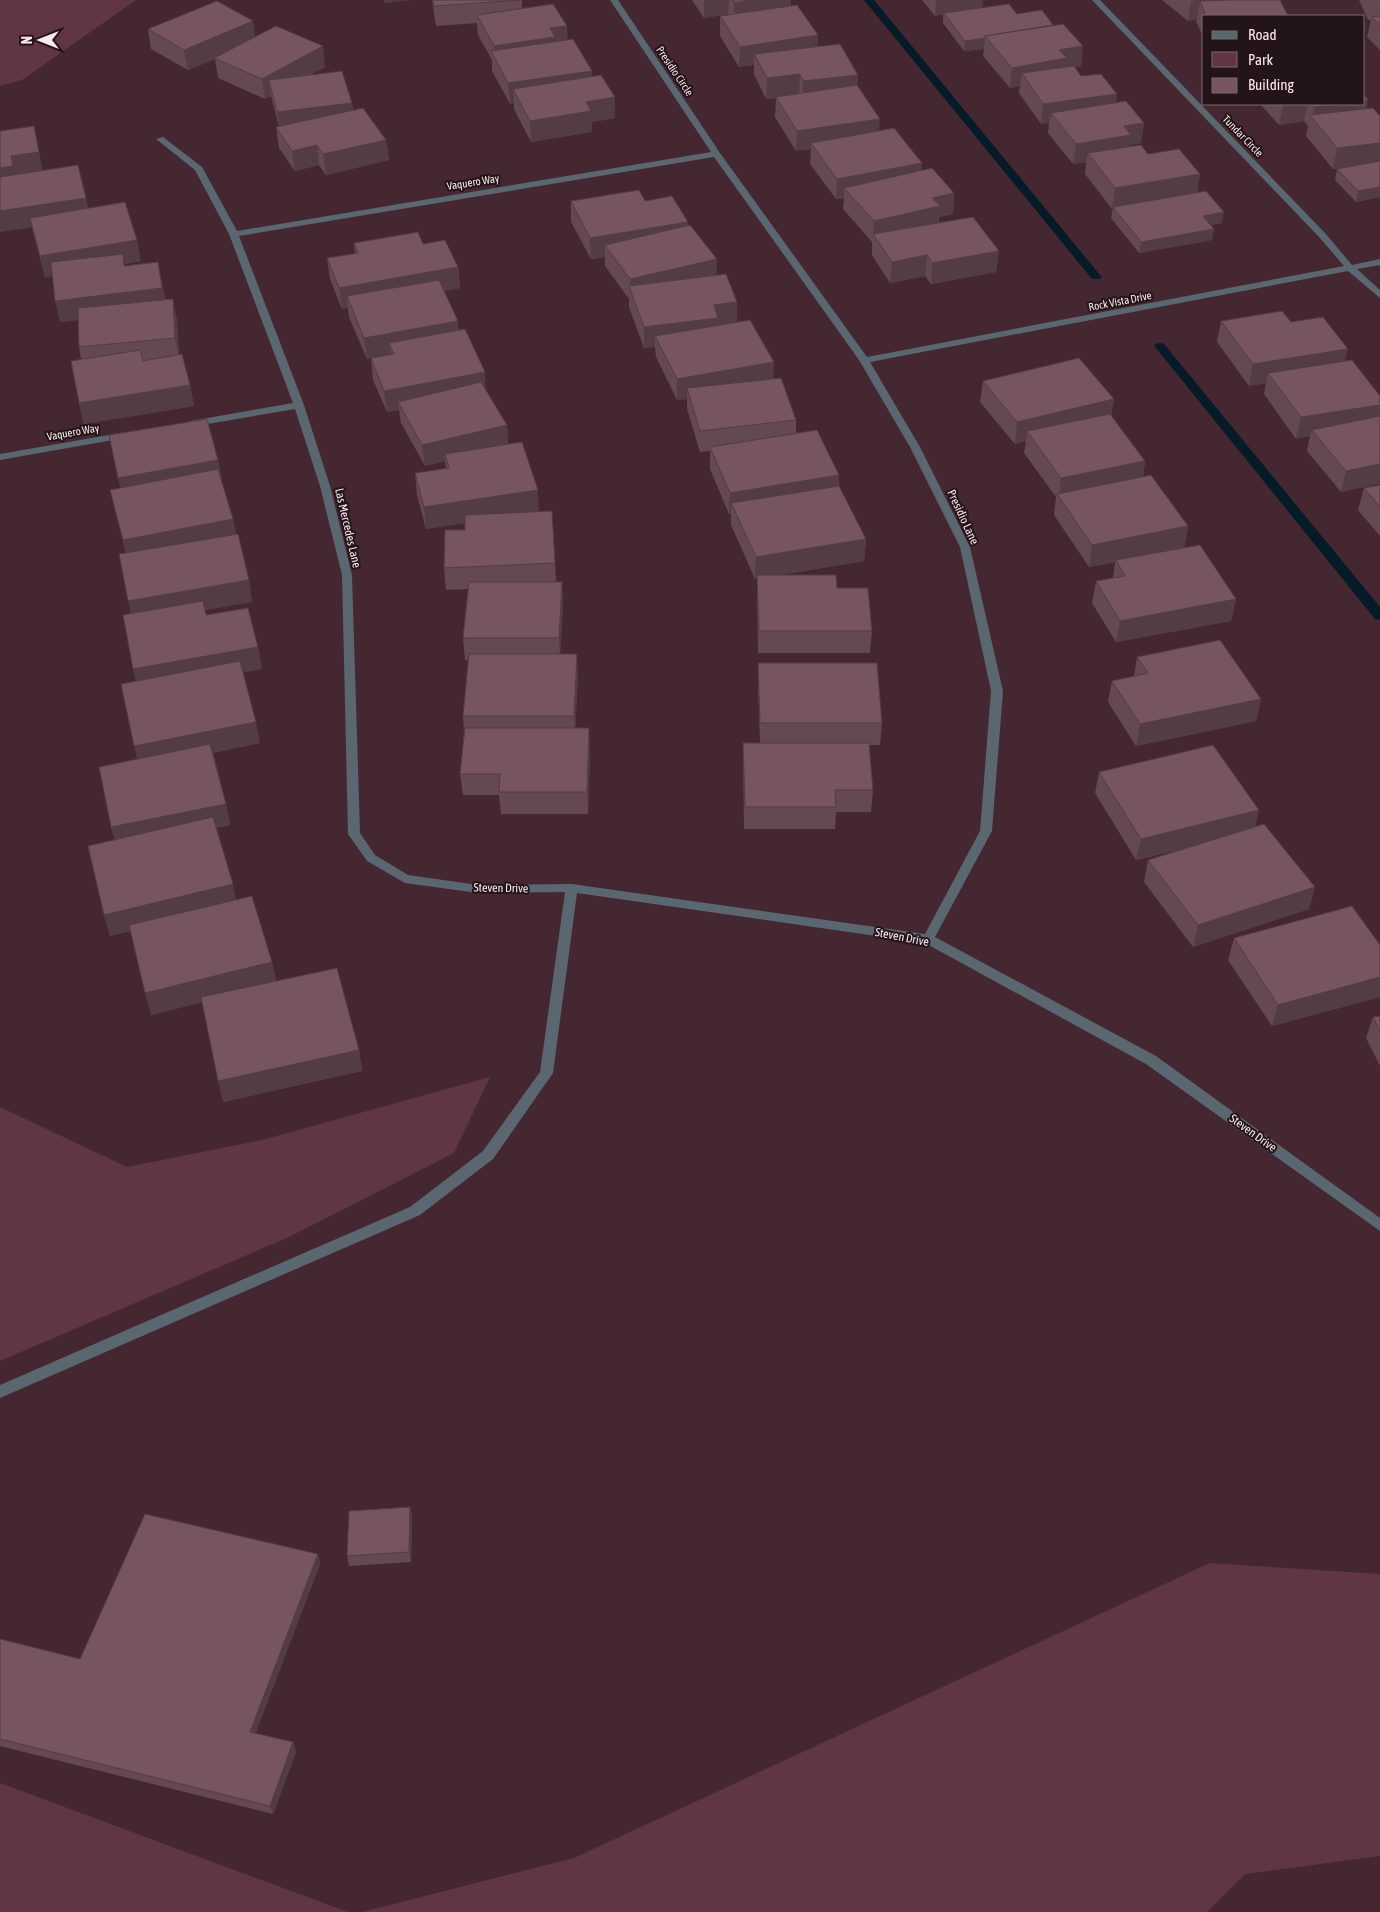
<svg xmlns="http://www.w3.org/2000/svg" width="1380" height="1912" viewBox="0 0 1380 1912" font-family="'Asap Condensed',sans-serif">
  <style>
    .green { fill: #613644 }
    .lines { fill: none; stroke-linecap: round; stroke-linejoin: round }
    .stream { fill: #061b28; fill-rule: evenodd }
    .minor { fill: #5a6770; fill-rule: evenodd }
    .wall { fill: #654952 }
    .shaded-wall { fill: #533c42 }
    .building { fill: #76555f; stroke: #533c42 }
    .labels { text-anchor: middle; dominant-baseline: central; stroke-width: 4; stroke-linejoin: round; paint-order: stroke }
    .far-street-label { font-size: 11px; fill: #fce8ed; stroke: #221418 }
    .street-label { font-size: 12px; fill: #fce8ed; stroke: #221418 }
  </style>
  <rect width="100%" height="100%" fill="#442730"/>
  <g class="green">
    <path d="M0,0H136L22,80L0,86Z"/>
    <path d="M490,1077L454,1153L289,1237L0,1361V1107L127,1167L262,1140Z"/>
    <path d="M1210,1563L1380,1574V1856L1245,1874L1207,1912H362L574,1858Z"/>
    <path d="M0,1783L348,1912H0Z"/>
  </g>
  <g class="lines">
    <g class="stream">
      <path d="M864,0H874L1100,275L1102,277L1100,279H1092Z"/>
      <path d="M1160,343L1164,344L1380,607V620L1375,619L1156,348L1154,346L1156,344Z"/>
    </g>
    <g class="minor">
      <path d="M610,0H618L720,153L867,357L1344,266L1319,237L1092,0H1100L1325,233L1352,265L1380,259V265L1357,269L1380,290V298L1348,271L870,362L920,447L970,547L1003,691L992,831L935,937L1156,1056L1380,1218V1231L1146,1064L925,943L577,893L553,1073L493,1159L420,1215L0,1398V1385L410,1207L483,1151L540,1072L565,892L478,893L405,883L367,861L348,834L342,575L320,486L295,409L190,427L185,424L190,421L293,403L229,234L195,170L156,139L163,137L202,167L237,231L711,152ZM714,157L859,360L910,447L960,547L991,691L980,831L925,934L572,884L478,885L408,875L375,855L360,833L352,575L330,486L304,405L239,236Z"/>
      <path d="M126,432L130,433V437L0,460V454Z"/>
    </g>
  </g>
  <g class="wall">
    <path d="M432,0H522V8L567,40L592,71V77L615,118L592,122V132L531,142L514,109V103L510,104L492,71V60L478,35L477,23L436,26Z"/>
    <path d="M692,0H791V6L818,47L857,86L879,131L922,163L921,171L954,193L953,214L939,217V223L999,251L996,272L931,284L925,276L890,283L872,255V242L843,209L844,198L836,199L810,164L811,149L796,151L775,117L776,98L766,99L754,74V65L739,67L720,36V16L729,15L728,14L704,18Z"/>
    <path d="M922,0H983L982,7L1017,14L1081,66L1075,67L1081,76L1117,94L1116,103L1144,123L1141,143L1130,145V147L1200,174L1197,193L1222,223L1210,225L1214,229L1212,240L1139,253L1111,218L1113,208L1112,209L1085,174L1086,162L1073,164L1048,133L1049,123L1041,124L1019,93L1020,86L1010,88L983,56L984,49L964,51L943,23V14L935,16Z"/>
    <path d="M1162,0H1280L1288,16H1204V39L1196,21L1197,19L1188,21Z"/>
    <path d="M1359,0H1380V50L1367,37L1371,20H1368Z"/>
    <path d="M253,21L255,37L325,67L309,75L352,103L353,110L386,140L389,160L326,175L319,165L295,171L279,148L276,127H279L271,96L265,99L218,78L215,59L188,70L151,49L148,29Z"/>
    <path d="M1260,104H1364L1366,108L1380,116V197L1356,202L1335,180L1337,169L1344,168L1333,169L1306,136L1308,126L1304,121L1279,125Z"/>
    <path d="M43,170L86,198L88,208L141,261L125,264V266L158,262L165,300L177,320L179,355L190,385L194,406L84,424L79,403L81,359L79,347L78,320L60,322L53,276L45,277L32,228Z"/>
    <path d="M571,201H645L688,226L717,275L737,322L773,379L796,420V434L839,475V486L866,539L864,561L780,575L837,588L872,631L870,653H758L757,597V579H755L731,525V514H729L710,469V451L700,452L687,409V399L677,400L656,357L655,347L644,348L629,307V299L605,266V257L591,259L571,222Z"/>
    <path d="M354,243L423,244L458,267L460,288L444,291L459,330L486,391L507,425L508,444L539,511H552L556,582H562L563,604L560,654L578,676L575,728H589L590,750L588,814H501L499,795H463L460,774L464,732L463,716L468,660H465L463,638L468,589L446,590L444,568L465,530V523L426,529L417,495L415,473L446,469L445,461L425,466L401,423L399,410L387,412L373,380L371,358L367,359L349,317L348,308L342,309L330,279L327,258L355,254Z"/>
    <path d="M1221,321L1291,322L1345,361L1380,396L1341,492L1307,451L1310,436L1296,439L1264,394L1266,383L1249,386L1217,342Z"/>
    <path d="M983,381L1111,416L1145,461L1143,477L1188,526L1184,548L1236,599L1231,621L1116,642L1092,603L1096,581L1113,578L1115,562L1089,567L1054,515L1056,497L1024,453L1026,441L1015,444L980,402Z"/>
    <path d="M218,460L222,482L233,519L236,534L249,580L252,602L205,610L206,615L258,647L262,669L243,672L260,743L213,753L226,804L230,825L216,828L236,900L272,962L276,981L359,1050L362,1071L223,1102L202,1002L151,1015L131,931L110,936L104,915L115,840L111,827L137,759L136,681L133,669L131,614L126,553L110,490L120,488Z"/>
    <path d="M1380,485V536L1358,510L1364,488Z"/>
    <path d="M1137,657L1261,699L1256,721L1136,746L1108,702L1112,681L1134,676Z"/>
    <path d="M758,663L882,723L880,745H869L873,790L871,812H836L835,829H744L743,765V743H760L758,685Z"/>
    <path d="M1099,772L1259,810L1255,827L1315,887L1309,909L1193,947L1144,882L1148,860L1187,848L1136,860L1095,793Z"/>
    <path d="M1234,938L1380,945V997L1272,1026L1228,960Z"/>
    <path d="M1373,1017L1380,1031V1066L1366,1038Z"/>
    <path d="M410,1507L412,1517L411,1562L349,1566L347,1556Z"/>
    <path d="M318,1554L320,1564L255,1733L293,1742L296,1752L273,1814L0,1746V1639L80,1659Z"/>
  </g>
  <g class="shaded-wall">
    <path d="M384,0H412L384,3Z"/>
    <path d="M704,0H729L728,14L704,18Z"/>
    <path d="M752,0H791L790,14L734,22V3Z"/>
    <path d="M936,0H983L982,8L944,13L943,14L935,16Z"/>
    <path d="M1197,0H1259L1200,1L1197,19L1188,21L1191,1Z"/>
    <path d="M253,21L256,41L214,58L215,59L188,70L184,50Z"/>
    <path d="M567,26L568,46L495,58L494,46L550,28Z"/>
    <path d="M818,35L817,56L754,54V65L739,67L740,47Z"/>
    <path d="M985,38L984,49L964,51L965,41Z"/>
    <path d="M323,46L325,67L273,95L269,80L271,96L265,99L262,79Z"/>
    <path d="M1083,46L1081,66L1065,69L1022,73L1020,86L1010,88L1012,68L1059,50Z"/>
    <path d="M592,71V91L513,89L514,103L510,104L508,83Z"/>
    <path d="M800,74L799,95L766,99L767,78Z"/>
    <path d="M858,75L857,95L803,101V81Z"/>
    <path d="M1117,94L1114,115L1051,113L1049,123L1041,124L1043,104Z"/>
    <path d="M615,97V118L592,122V132L531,142L530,121L586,102Z"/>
    <path d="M1364,100H1368L1364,120L1312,117L1314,107L1340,104H1364Z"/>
    <path d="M352,103L354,123L280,133L277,112Z"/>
    <path d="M1283,104H1308L1304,121L1279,125Z"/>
    <path d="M880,119L878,139L811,143V149L796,151L797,131Z"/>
    <path d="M1144,123L1141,143L1130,145L1128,156L1088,153L1086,162L1073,164L1076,144L1124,126Z"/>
    <path d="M34,126L43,172L0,189V168Z"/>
    <path d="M386,140L389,160L326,175L323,154Z"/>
    <path d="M1380,143V163L1333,169L1337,148Z"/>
    <path d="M317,145L319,165L295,171L292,151Z"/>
    <path d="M922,163L920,184L844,188V198L836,199L837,179Z"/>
    <path d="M1200,174L1196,195L1113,207V208L1112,209L1115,188Z"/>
    <path d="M1380,187V197L1356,202L1358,191Z"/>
    <path d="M954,193L953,214L939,217L938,227L873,235L874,221L932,198Z"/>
    <path d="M86,198L90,219L0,232V211Z"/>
    <path d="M1224,212L1222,223L1201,226L1203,216Z"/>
    <path d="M688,222V243L605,245V257L591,259L590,238Z"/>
    <path d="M1214,229L1212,240L1139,253L1141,242Z"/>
    <path d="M137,240L141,261L125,264L127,275L124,264L45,277L40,256Z"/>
    <path d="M999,251L996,272L931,284L932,263Z"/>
    <path d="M927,255L925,276L890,283L892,262Z"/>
    <path d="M717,259V280L630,289V279Z"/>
    <path d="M158,262L166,309L60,322L55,301Z"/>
    <path d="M458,267L460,288L352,307L347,296L348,308L342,309L339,288Z"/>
    <path d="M173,299L177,320L179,359L175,338Z"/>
    <path d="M737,302V323L655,336V347L644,348V327L714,305Z"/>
    <path d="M458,321L460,342L389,343L391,355L367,359L364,338Z"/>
    <path d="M1348,349L1343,370L1268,373L1266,383L1249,386L1253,364Z"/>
    <path d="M774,362L773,384L687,388V399L677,400V379Z"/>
    <path d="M485,372L486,394L398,402L399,410L387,412L384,391Z"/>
    <path d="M190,385L194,406L84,424L79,403Z"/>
    <path d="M1114,399L1111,420L1027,431L1026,441L1015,444L1017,422Z"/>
    <path d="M1380,405V425L1312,430L1310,436L1296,439L1301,417Z"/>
    <path d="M507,425L508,446L445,454V461L425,466L422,445Z"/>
    <path d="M218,460L222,482L123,499L118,478Z"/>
    <path d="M1145,461L1142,482L1059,497L1061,478Z"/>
    <path d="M1380,464V484L1341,492L1346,471Z"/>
    <path d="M839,475L838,496L731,503V514H729L730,493Z"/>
    <path d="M538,490L539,512L426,529L424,507Z"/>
    <path d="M233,519L237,540L128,562L123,540Z"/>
    <path d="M1188,526L1184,548L1116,560L1115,562L1089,567L1092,545Z"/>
    <path d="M866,539L864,561L755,579L756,557Z"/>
    <path d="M249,580L252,602L133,623L128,601Z"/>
    <path d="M562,582L563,604L560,660L559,638Z"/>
    <path d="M1236,599L1231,621L1116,642L1120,621Z"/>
    <path d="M258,647L262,669L138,691L133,669Z"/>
    <path d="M577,654L578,676L575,738L574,716Z"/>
    <path d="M1261,699L1256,721L1136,746L1140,724Z"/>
    <path d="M256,722L260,743L139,768L134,746Z"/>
    <path d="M589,728L590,750L588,814L587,792Z"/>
    <path d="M226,804L230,825L117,849L111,827Z"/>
    <path d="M1259,810L1253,832L1136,860L1141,839Z"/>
    <path d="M233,884L237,906L110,936L104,915Z"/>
    <path d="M1315,887L1309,909L1193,947L1198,925Z"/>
    <path d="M272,962L276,984L151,1015L145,993Z"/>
    <path d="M1380,977V997L1272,1026L1278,1005Z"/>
    <path d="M359,1050L362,1071L223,1102L218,1081Z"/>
    <path d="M410,1507L412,1517L411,1562L409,1552Z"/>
    <path d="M318,1554L320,1564L253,1741L250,1732Z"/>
    <path d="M293,1742L296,1752L273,1814L270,1806Z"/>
  </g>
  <g class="building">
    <path d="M433,0H520L434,6Z"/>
    <path d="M733,0H752L734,3Z"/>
    <path d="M1231,0H1280L1288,16H1206L1200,1Z"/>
    <path d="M217,1L253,21L184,50L148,29Z"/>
    <path d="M553,4L567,26L550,28L555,37L494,46L477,15Z"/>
    <path d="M1009,4L1017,14L1042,10L1053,25L985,36V38L965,41L944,13Z"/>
    <path d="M797,5L818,35L740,47L720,16Z"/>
    <path d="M1380,16V25L1372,17Z"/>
    <path d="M1063,24L1083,46L1059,50L1067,58L1012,68L985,36Z"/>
    <path d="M276,26L323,46L262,79L214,58Z"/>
    <path d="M573,39L592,71L508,83L491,51Z"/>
    <path d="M840,44L858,75L803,81L800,74L767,78L754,54Z"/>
    <path d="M1074,66L1081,76L1101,74L1117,94L1043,104L1022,73Z"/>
    <path d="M342,71L352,103L277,112L269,80Z"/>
    <path d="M601,75L615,97L586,102L591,111L530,121L513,89Z"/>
    <path d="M857,85L880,119L797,131L776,97Z"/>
    <path d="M1364,95L1368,100H1364Z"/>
    <path d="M1126,101L1144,123L1124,126L1131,135L1076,144L1051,113Z"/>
    <path d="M1311,104H1340L1314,107Z"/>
    <path d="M363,108L386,140L323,154L317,145L292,151L276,127Z"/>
    <path d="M1373,108L1380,116V143L1337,148L1310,115Z"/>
    <path d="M34,126L39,152L11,156L13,166L0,168V131Z"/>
    <path d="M894,128L922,163L837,179L811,143Z"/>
    <path d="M1141,145L1148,154L1179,149L1200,174L1115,188L1088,153Z"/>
    <path d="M1380,161V187L1358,191L1337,169Z"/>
    <path d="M78,165L86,198L0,211V177Z"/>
    <path d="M932,168L954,193L932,198L940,206L874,221L844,188Z"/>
    <path d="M639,190L645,201L672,196L688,222L590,238L571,201Z"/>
    <path d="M1206,191L1224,212L1203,216L1214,229L1141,242L1113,207Z"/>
    <path d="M125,202L137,240L40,256L30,218Z"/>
    <path d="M973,217L999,251L932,263L927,255L892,262L873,234Z"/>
    <path d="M690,225L717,259L630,279L605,245Z"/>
    <path d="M418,232L423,244L445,240L458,267L339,288L327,258L358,253L354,243Z"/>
    <path d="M123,254L124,266L158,262L162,288L55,301L51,262Z"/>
    <path d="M726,274L737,302L714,305L718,318L644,327L629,286Z"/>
    <path d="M439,280L458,321L364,338L347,296Z"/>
    <path d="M173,299L175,338L79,347L78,308Z"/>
    <path d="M1282,311L1291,322L1323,317L1348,349L1253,364L1221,321Z"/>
    <path d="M750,320L774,362L677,379L655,336Z"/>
    <path d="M465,329L485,372L384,391L371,358L394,354L389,343Z"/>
    <path d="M140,350L143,361L182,354L190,385L79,403L71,361Z"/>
    <path d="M1079,358L1114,399L1017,422L983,381Z"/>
    <path d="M1352,360L1380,396V405L1301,417L1268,373Z"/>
    <path d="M781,378L796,420L700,431L687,388Z"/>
    <path d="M481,382L507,425L422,445L398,402Z"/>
    <path d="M1110,414L1145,461L1061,478L1027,431Z"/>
    <path d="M1380,416V464L1346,471L1312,430Z"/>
    <path d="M207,419L218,460L118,478L109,435Z"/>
    <path d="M817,430L839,475L730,493L710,447Z"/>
    <path d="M522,442L538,490L424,507L415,473L449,468L445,454Z"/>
    <path d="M218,469L233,519L123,540L110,490Z"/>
    <path d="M1151,475L1188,526L1092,545L1057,494Z"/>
    <path d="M1380,485V507L1364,488Z"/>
    <path d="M839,486L866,539L756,557L731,503Z"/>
    <path d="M552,511L555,563L444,568L445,530H465V515Z"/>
    <path d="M238,534L249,580L128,601L119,554Z"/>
    <path d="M1200,545L1236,599L1120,621L1096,581L1125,576L1116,560Z"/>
    <path d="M757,575H836L837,588H868L872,631H759Z"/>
    <path d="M469,582H562L559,638H463Z"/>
    <path d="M203,601L206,615L248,608L258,647L133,669L123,615Z"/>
    <path d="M1220,640L1261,699L1140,724L1112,681L1148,673L1137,657Z"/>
    <path d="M469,654H577L574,716H463Z"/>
    <path d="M240,661L256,722L134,746L121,684Z"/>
    <path d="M758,663H877L882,723H760Z"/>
    <path d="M465,728H589L587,792H499L500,774H460Z"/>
    <path d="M743,743H869L873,790H835L836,807H745Z"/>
    <path d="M210,744L226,804L111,827L99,767Z"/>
    <path d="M1213,745L1259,810L1141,839L1099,772Z"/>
    <path d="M213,817L233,884L104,915L88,846Z"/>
    <path d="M1264,824L1315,887L1198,925L1148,860Z"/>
    <path d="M252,896L272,962L145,993L129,925Z"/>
    <path d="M1352,906L1380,945V977L1278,1005L1234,938Z"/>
    <path d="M337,968L359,1050L218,1081L201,997Z"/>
    <path d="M1380,1016V1031L1373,1017Z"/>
    <path d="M410,1507L409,1552L347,1556L349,1511Z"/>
    <path d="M145,1514L318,1554L250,1732L293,1742L270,1806L0,1739V1639L80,1659Z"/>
  </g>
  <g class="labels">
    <g class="far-street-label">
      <text transform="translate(675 71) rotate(56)">Presidio Circle</text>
      <text transform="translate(1243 136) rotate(46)">Tundar Circle</text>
      <text transform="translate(473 182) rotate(-9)">Vaquero Way</text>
      <text transform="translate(1120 301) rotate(-11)">Rock Vista Drive</text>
      <text transform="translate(73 432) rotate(-10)">Vaquero Way</text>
    </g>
    <g class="street-label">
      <text transform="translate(963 517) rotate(65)">Presidio Lane</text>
      <text transform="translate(348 528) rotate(77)">Las Mercedes Lane</text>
      <text transform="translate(501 888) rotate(1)">Steven Drive</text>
      <text transform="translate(902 937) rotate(11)">Steven Drive</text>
      <text transform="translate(1253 1133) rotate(36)">Steven Drive</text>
    </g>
  </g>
  <rect x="1202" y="15" width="162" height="90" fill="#221418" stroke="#79696d"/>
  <rect x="1212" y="31" width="25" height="8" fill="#5a6770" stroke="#79696d"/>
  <text x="1248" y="40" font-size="15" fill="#fce8ed">Road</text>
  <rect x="1212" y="52" width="25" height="15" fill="#613644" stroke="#79696d"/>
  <text x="1248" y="65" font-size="15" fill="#fce8ed">Park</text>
  <rect x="1212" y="78" width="25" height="15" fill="#76555f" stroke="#79696d"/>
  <text x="1248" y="90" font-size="15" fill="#fce8ed">Building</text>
  <g transform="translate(40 40) rotate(270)" stroke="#221418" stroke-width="4" paint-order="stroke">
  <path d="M0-4L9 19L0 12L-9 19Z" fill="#fce8ed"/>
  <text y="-8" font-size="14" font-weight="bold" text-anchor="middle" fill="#fce8ed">N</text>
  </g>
</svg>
